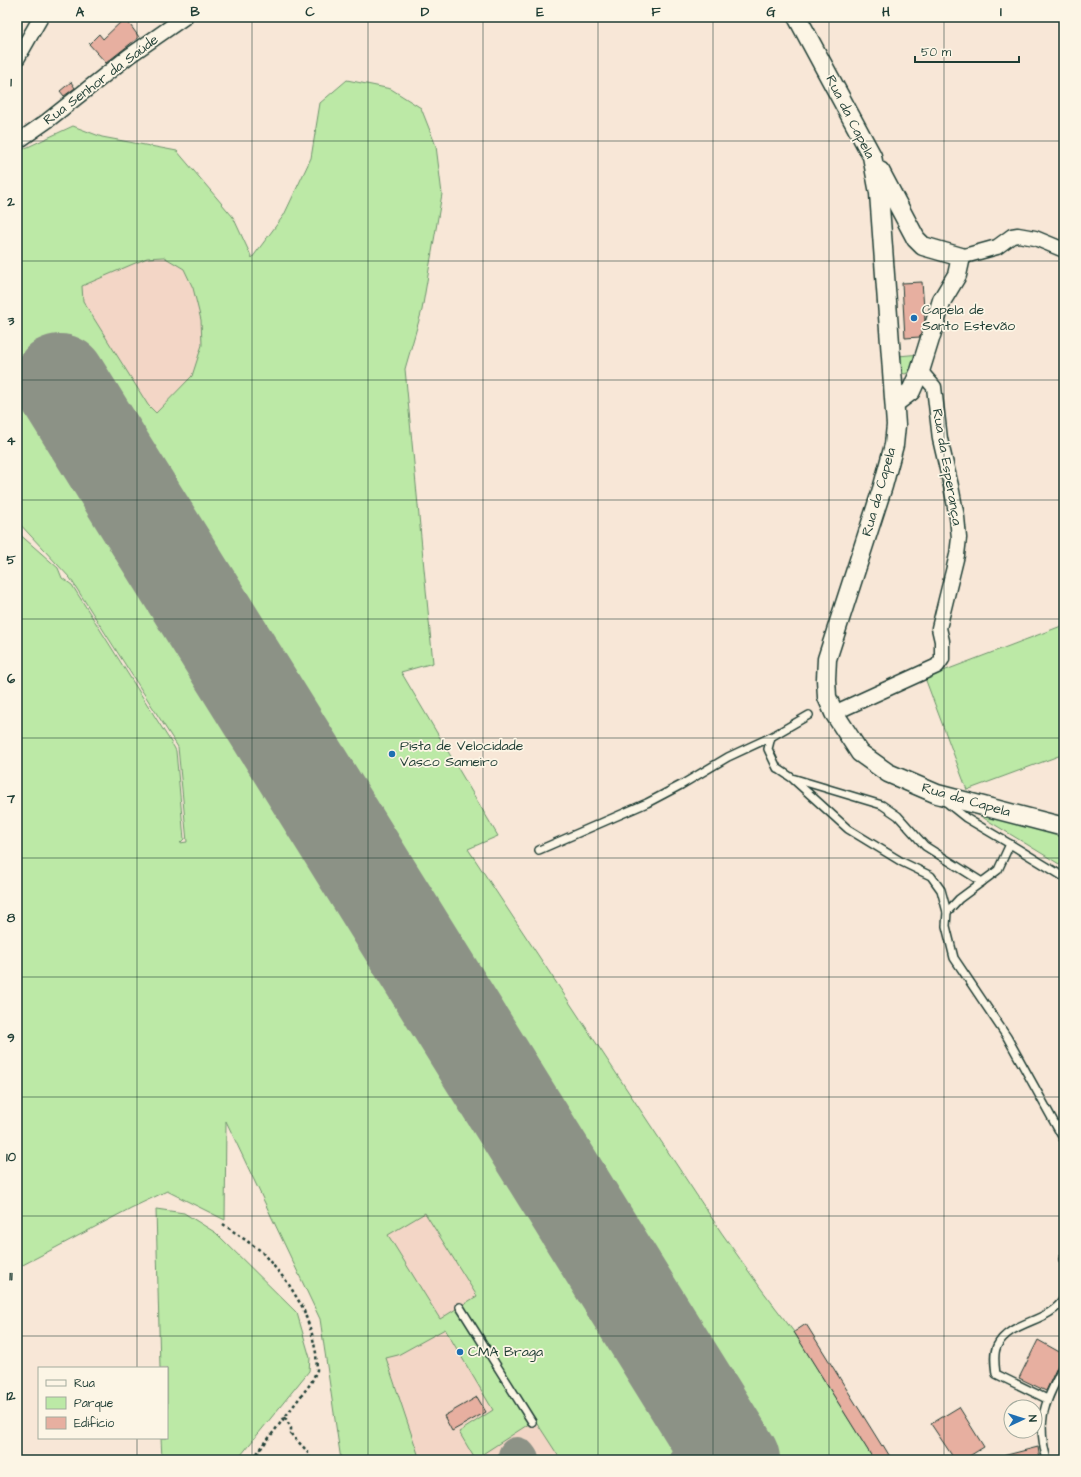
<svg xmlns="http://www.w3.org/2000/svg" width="1081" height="1477" viewBox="0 0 1081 1477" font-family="'Architects Daughter',sans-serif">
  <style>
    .built { fill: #f3d6c6 }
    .green { fill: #bce9a6; stroke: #6e936d; fill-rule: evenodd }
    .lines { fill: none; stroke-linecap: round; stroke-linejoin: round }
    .taxiway { stroke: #8c9286; stroke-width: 38 }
    .runway { stroke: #8c9286; stroke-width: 94 }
    .building { fill: #e7afa0; stroke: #1f3d34 }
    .service-casing { stroke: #1f3d34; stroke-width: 10 }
    .minor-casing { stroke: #1f3d34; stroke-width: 17 }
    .tertiary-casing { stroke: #1f3d34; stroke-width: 21 }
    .path { stroke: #1f3d34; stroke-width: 2.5; stroke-dasharray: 3 3; stroke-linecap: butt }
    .service { stroke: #fcf5e5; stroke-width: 7 }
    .minor { stroke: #fcf5e5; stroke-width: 14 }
    .tertiary { stroke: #fcf5e5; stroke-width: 18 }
    .grid { fill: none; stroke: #1f3d34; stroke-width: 1; stroke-opacity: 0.55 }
    .poi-dot { fill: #1f6fb2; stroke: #fcf5e5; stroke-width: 1.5 }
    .labels { text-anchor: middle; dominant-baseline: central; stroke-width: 3.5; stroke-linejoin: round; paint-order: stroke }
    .street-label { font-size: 14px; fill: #1f3d34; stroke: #fcf5e5 }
    .poi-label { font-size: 14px; fill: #1f3d34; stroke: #fcf5e5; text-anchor: start }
    .neatline { fill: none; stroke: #1f3d34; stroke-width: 1.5 }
    .grid-label { font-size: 13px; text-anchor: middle; font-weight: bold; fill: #1f3d34 }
  </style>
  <rect width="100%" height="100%" fill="#f8e7d7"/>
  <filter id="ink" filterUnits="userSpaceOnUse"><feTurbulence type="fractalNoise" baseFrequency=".025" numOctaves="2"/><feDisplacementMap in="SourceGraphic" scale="8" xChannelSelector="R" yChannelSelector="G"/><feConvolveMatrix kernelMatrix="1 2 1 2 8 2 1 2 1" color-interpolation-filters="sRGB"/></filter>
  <g filter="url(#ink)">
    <path class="built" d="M161,225L218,322L190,402L811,1460H393L265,1048L238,851L50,493L17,256Z"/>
    <g class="green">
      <path d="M347,80L391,89L421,108L436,146L442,194L422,310L405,369L433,663L401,672L498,836L468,849L721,1232L762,1290L794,1332L874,1460H759L571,1161L81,366L38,393L689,1436L690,1444L684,1450L669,1460H561L535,1420L475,1459L459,1432L493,1410L445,1329L398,1355L386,1358L420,1460H341L320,1319L226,1121L225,1220L167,1191L131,1208L17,1268V532L58,568L62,578L72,585L174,747L176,751L184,839L180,843L187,842L178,747L70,578L17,521V152L73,126L102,137L177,151L233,217L252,258L284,215L311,158L320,103ZM164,257L184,269L193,288L201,320L202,345L192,376L156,413L148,405L83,301L82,286L147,258ZM425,1213L477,1296L440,1319L388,1235Z"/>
      <path d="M921,354L911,371L905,374L900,372L898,356Z"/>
      <path d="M1064,625V754L967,790L925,678Z"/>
      <path d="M969,809L1064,836V867Z"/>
      <path d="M156,1209L184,1213L216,1233L297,1313L310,1358L309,1371L237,1460H162L161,1438H167V1368H160Z"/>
    </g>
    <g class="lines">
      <g class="taxiway">
        <path d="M517,1456L520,1460"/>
        <path d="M688,1460C705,1449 715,1446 709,1423"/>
      </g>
      <path class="runway" d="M60,381L733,1460"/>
    </g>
    <g class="building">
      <path d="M125,18L139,37L106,63L89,44L99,34L103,39Z"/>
      <path d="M71,82L75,88L64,96L60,91Z"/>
      <path d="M922,282L925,321L920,337L905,338L902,283Z"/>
      <path d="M806,1324L882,1446L883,1445L892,1460H874L794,1332Z"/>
      <path d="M1038,1340L1063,1354L1046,1391L1019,1378Z"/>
      <path d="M477,1397L486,1412L452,1431L444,1416Z"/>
      <path d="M959,1407L984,1447L963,1460H955L931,1424Z"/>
      <path d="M1038,1447L1040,1460H1004L1003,1456Z"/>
    </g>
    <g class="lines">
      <defs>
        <g id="service">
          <path d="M809,715L771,737L768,749L777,768L792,778L882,805L898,816L925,846L982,882"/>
          <path d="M794,780L848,829L902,862L931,876L941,890L947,912"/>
          <path d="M946,802L966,818L1010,844L998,870L959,899L947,912L946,926L954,958L1007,1037L1064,1140"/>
          <path d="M1010,844L1064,877"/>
          <path d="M539,850L647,803L681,785L728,757L771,737"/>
          <path d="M1063,1259L1064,1262"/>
          <path d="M460,1307L532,1422"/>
          <path d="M1047,1399L996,1374C995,1366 993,1354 997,1346C1010,1320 1050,1323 1064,1298"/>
          <path d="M1047,1460C1035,1417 1046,1402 1064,1365"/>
        </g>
        <g id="minor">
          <path d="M17,59L41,17"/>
          <path d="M17,142L47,121L129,56L185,17"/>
          <path d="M961,257L997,247L1012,236L1018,235L1035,238L1064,250"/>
          <path d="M834,713L937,666L942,659V641L939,628L957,555L959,538L957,517L951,486L940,439L934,387L920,371"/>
        </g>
        <g id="tertiary">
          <path d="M797,17L872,156L879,193L896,425L894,445L883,486L827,659L826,679L827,697L834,713L860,753L888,773L937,794L1064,827"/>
          <path d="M880,171L916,239L923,246L961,257L957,275L942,300L920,371L911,391L895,403"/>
        </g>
      </defs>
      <use href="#service" class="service-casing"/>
      <use href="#minor" class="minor-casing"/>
      <use href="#tertiary" class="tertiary-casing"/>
      <g class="path">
        <path d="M223,1224L261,1251L288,1283L303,1308L312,1334L316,1353L317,1370L311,1383L252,1460"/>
        <path d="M285,1417L291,1428V1434L307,1451L311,1460"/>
      </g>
      <use href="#service" class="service"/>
      <use href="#minor" class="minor"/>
      <use href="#tertiary" class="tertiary"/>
    </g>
  </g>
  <path class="grid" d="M137,17V1368M252,17V1460M368,17V1460M483,17V1460M598,17V1460M713,17V1460M829,17V1460M944,17V1460M17,141H1064M17,261H1064M17,380H1064M17,500H1064M17,619H1064M17,738H1064M17,858H1064M17,977H1064M17,1097H1064M17,1216H1064M17,1336H1064M137,1438V1460"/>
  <g class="poi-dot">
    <circle cx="914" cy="318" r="4"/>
    <circle cx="392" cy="754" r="4"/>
    <circle cx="460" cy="1352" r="4"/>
  </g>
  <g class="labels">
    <g class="street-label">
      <text transform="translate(101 80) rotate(-37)">Rua Senhor da Saúde</text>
      <text transform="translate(850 117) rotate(63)">Rua da Capela</text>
      <text transform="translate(947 467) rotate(80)">Rua da Esperança</text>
      <text transform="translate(879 492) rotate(-74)">Rua da Capela</text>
      <text transform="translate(966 800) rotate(16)">Rua da Capela</text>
    </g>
    <g class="poi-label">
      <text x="922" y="310">Capela de<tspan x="922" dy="16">Santo Estevão</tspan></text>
      <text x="400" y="746">Pista de Velocidade<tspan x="400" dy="16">Vasco Sameiro</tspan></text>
      <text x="468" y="1352">CMA Braga</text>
    </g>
  </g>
  <rect width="1081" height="1477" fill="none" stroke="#fcf5e5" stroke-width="44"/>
  <rect x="38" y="1367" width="130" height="72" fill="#fcf5e5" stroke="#a4ab9e"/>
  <rect x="46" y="1380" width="20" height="6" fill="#fcf5e5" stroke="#a4ab9e"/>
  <text x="74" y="1387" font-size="12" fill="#1f3d34">Rua</text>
  <rect x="46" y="1397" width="20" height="12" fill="#bce9a6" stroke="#a4ab9e"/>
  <text x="74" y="1407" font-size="12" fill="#1f3d34">Parque</text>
  <rect x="46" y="1417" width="20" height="12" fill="#e7afa0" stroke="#a4ab9e"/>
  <text x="74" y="1427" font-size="12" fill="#1f3d34">Edifício</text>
  <g transform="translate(1023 1419) rotate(86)"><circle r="19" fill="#fcf5e5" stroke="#a4ab9e"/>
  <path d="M0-3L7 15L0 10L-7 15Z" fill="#1f6fb2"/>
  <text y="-6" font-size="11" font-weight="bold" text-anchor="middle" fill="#1f3d34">N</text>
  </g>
  <path d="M915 56v6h104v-6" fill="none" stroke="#1f3d34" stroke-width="2"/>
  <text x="921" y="56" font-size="12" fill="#1f3d34" stroke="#fcf5e5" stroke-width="3" paint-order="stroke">50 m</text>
  <rect x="22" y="22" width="1037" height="1433" class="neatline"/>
  <g class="grid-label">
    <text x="80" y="16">A</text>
    <text x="195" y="16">B</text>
    <text x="310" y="16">C</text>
    <text x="425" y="16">D</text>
    <text x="540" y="16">E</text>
    <text x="656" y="16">F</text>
    <text x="771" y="16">G</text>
    <text x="886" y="16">H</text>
    <text x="1001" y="16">I</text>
    <text x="11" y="86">1</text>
    <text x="11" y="206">2</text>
    <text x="11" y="325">3</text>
    <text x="11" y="445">4</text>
    <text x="11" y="564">5</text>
    <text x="11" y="683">6</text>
    <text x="11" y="803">7</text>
    <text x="11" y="922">8</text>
    <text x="11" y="1042">9</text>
    <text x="11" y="1161">10</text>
    <text x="11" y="1280">11</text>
    <text x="11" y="1400">12</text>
  </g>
</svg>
